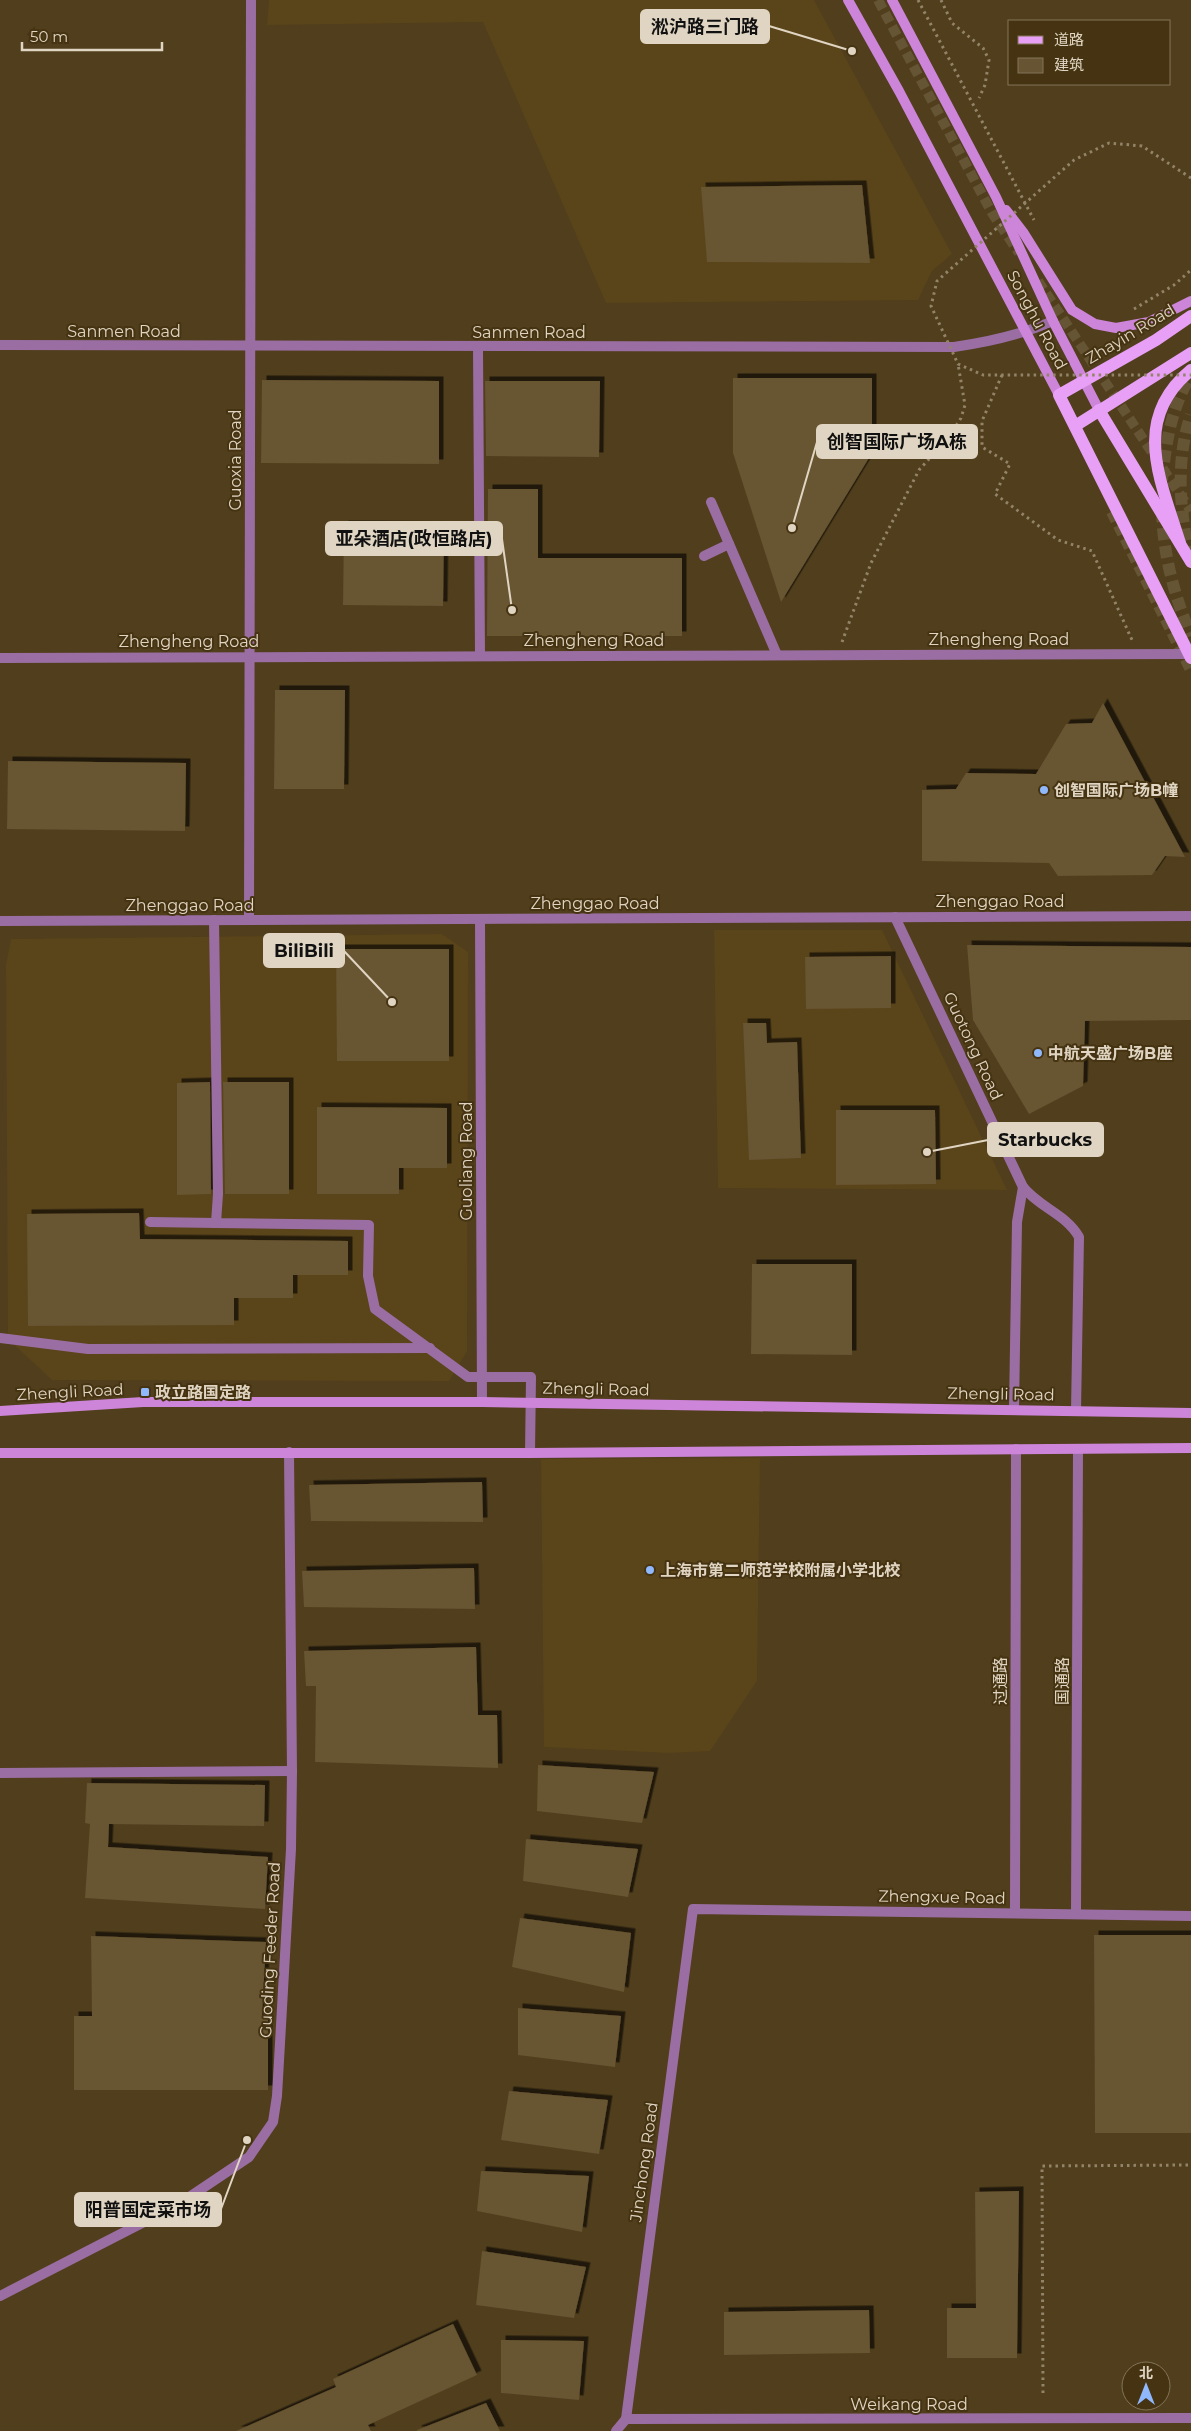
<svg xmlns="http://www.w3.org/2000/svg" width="1191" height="2431" viewBox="0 0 1191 2431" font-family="Montserrat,'Noto Sans SC',sans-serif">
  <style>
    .built { fill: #5a441a }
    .building { fill: #675432; filter: url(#shadow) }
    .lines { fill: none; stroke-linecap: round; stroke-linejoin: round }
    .secondary-tunnel { stroke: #665535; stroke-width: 10; stroke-dasharray: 10 5; stroke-linecap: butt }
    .primary-tunnel { stroke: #665535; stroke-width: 12; stroke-dasharray: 12 6; stroke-linecap: butt }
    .path { stroke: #938469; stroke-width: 3; stroke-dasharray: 2.5 4; stroke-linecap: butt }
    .service { stroke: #9a6ea3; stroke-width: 10 }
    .pedestrian { stroke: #9a6ea3; stroke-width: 10 }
    .minor { stroke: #9a6ea3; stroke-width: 10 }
    .tertiary { stroke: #9a6ea3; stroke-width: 10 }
    .secondary { stroke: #cc85d9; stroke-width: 10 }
    .primary { stroke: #e89ff6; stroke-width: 12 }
    .path-bridge { stroke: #938469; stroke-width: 3; stroke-dasharray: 2.5 4; stroke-linecap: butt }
    .poi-dot { fill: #90b8fd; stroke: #453311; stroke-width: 2 }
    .labels { text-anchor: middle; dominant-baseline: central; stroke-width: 4; stroke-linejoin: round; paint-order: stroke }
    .street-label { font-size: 16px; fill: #e0d5c2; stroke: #453311 }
    .poi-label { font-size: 16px; font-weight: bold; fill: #e0d5c2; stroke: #453311; text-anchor: start }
    .leader { fill: none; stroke: #e0d5c2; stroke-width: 2 }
    .callout-dot { fill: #e0d5c2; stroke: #453311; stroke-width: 2 }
    .callout { fill: #e0d5c2; stroke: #e0d5c2; stroke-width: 2 }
    .callout-label { font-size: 18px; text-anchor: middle; font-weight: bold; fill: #111 }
  </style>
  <defs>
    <filter id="shadow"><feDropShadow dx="4.5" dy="-4.5" stdDeviation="0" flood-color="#0009"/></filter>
  </defs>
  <rect width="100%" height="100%" fill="#503e1c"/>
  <g class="built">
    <path d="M269,0H814L952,254L932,271L918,300L606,303L483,22L267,25Z"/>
    <path d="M714,930H882L1007,1190L718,1188Z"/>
    <path d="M442,934L468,952L467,1351L449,1381L52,1380L8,1339L6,965L11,939Z"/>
    <path d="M760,1458L757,1681L710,1751L670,1753L544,1747L541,1459Z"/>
  </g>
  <g class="building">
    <path d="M862,185L870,263L707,262L701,187Z"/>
    <path d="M733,378H872V453L781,602L733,453Z"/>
    <path d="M262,380L439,381V464L261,463Z"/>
    <path d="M485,381H600L599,457L486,456Z"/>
    <path d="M488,489H538V558H682V636H487Z"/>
    <path d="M344,525L444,526L443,606L343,605Z"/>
    <path d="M275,690H345L344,789H274Z"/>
    <path d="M1103,703L1185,857L1165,856L1152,875L1058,876L1049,863L922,861V790L956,789L966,773L1036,774L1066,724L1092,723Z"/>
    <path d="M8,761L186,763L185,831L7,829Z"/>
    <path d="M967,945L1191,947V1020L1085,1021L1083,1086L1029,1114L973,1020Z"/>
    <path d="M336,949H449V1061H337Z"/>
    <path d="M891,956V1008L806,1009L805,957Z"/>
    <path d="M743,1023H766L767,1043L797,1042L801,1158L749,1160Z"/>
    <path d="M210,1082L211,1194L177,1195V1083Z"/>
    <path d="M223,1082H289V1194H225Z"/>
    <path d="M317,1107L447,1108V1168H399V1194H317Z"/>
    <path d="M836,1110H935L936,1184L836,1185Z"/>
    <path d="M139,1213L140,1239L348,1241V1275H293V1298H234V1325L28,1326L27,1214Z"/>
    <path d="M752,1264H852V1355L751,1354Z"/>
    <path d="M482,1482L483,1522L311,1521L309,1485Z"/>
    <path d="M474,1568L475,1609L304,1607L302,1571Z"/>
    <path d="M476,1647L478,1715H497L498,1768L315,1762L316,1686H306L304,1651Z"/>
    <path d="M538,1765L654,1772L642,1823L537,1811Z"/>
    <path d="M87,1783L265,1785L264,1826L109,1824L108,1847L268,1857L265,1909L85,1898L90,1824L85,1823Z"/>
    <path d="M526,1839L638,1849L628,1897L523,1881Z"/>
    <path d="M520,1918L631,1933L624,1992L512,1967Z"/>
    <path d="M1094,1935H1191V2133H1095Z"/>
    <path d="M91,1936L266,1942L262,2016H268V2090H74V2016H92Z"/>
    <path d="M518,2008L621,2016L615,2067L518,2055Z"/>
    <path d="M509,2091L608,2100L599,2154L501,2140Z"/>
    <path d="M481,2171L589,2176L582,2232L477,2211Z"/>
    <path d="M1019,2191L1017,2358H947V2308H976L975,2192Z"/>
    <path d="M482,2251L586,2267L574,2318L476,2305Z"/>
    <path d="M869,2310L870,2353L724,2355V2312Z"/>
    <path d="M453,2324L477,2375L368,2425L371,2431H236L336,2387L333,2379Z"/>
    <path d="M501,2340L584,2341L579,2400L501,2393Z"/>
    <path d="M486,2403L500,2431H417V2430Z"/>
  </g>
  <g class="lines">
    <g class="secondary-tunnel">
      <path d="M878,0L992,213L1019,253"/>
      <path d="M1038,281L1191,511"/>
      <path d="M1111,512L1191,672"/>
    </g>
    <g class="primary-tunnel">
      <path d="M1162,480C1166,442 1171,408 1191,375"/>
      <path d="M1162,510C1163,554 1174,595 1191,636"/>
      <path d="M1190,558C1180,514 1175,459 1191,415"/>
    </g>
    <g class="path">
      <path d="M918,0L1034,220"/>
      <path d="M941,0L952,23L983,48L989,60L985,85L979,98"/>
      <path d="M1134,309L1174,285L1191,270"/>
      <path d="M1002,375L982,421V447L1010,464L995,494L1058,540L1092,551L1132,640"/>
      <path d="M842,642L871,563L919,470L949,437L961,418L965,405L958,364"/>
      <path d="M1043,2393L1042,2166L1191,2165"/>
    </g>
    <g class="service">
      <path d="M478,347L480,655"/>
      <path d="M711,502L777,655"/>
      <path d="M704,556L729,544"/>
      <path d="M0,1773L292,1771"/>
    </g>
    <g class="pedestrian">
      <path d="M214,920L218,1194L216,1223L369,1225L368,1276L375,1309L468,1377H531L530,1453"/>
      <path d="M150,1222L216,1223"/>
      <path d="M0,1338L88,1349L430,1348"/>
    </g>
    <g class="minor">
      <path d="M0,658L1189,654"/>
      <path d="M895,917L1023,1187C1040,1208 1066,1214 1079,1237L1076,1411"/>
      <path d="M480,919L482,1402"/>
      <path d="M249,920L251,0"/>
      <path d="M0,921L1191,916"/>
      <path d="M1014,1409L1017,1222L1023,1187"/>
      <path d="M1015,1913L1016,1449"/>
      <path d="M1076,1914L1078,1449"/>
      <path d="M0,2296L179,2204L249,2157L273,2122L277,2096L291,1849L292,1771L289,1452"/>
      <path d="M626,2419L693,1909L1191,1916"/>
      <path d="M626,2419L1191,2418"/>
      <path d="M616,2431L626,2419"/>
    </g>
    <path class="tertiary" d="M0,345L954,347C989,342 1021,335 1053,321"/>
    <g class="secondary">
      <path d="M848,0L899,91L1059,395"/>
      <path d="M892,0L996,197L1053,321L1099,410"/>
      <path d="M1006,210L1023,232L1072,310L1095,324L1116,328L1149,322L1191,301"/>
      <path d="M0,1411L143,1402H482L1191,1413"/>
      <path d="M0,1453H530L1191,1448"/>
    </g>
    <g class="primary">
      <path d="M1191,316L1156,340L1059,395L1191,658"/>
      <path d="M1099,410L1191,562"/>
      <path d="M1075,426L1191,353"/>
      <path d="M1180,543C1161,481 1130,420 1191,370"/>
    </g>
    <path class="path-bridge" d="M1191,178L1142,146L1109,143L1074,160L937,281L931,306L958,364L983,375H1191"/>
  </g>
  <g class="poi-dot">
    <circle cx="1044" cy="790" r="5"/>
    <circle cx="1038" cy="1053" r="5"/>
    <rect x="140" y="1387" width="10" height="10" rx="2.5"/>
    <circle cx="650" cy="1570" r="5"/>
  </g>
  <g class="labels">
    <g class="street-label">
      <text transform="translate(1037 320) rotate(62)">Songhu Road</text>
      <text x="124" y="331">Sanmen Road</text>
      <text x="529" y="332">Sanmen Road</text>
      <text transform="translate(1130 334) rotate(-31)">Zhayin Road</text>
      <text transform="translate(235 460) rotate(-90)">Guoxia Road</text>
      <text x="999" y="639">Zhengheng Road</text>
      <text x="594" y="640">Zhengheng Road</text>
      <text x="189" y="641">Zhengheng Road</text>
      <text x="1000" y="901">Zhenggao Road</text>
      <text x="595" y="903">Zhenggao Road</text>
      <text x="190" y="905">Zhenggao Road</text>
      <text transform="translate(973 1046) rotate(65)">Guotong Road</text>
      <text transform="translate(466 1161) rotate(-90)">Guoliang Road</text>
      <text transform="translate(596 1389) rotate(1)">Zhengli Road</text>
      <text transform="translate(70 1392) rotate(-3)">Zhengli Road</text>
      <text transform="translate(1001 1394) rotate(1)">Zhengli Road</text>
      <text transform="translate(1000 1681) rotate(-90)">过通路</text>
      <text transform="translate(1062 1681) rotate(-90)">国通路</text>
      <text transform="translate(942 1897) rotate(1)">Zhengxue Road</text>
      <text transform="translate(270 1950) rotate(-87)">Guoding Feeder Road</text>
      <text transform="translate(644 2162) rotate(-82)">Jinchong Road</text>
      <text x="909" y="2404">Weikang Road</text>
    </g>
    <g class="poi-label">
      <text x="1054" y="790">创智国际广场B幢</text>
      <text x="1048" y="1053">中航天盛广场B座</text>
      <text x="155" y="1392">政立路国定路</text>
      <text x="660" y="1570">上海市第二师范学校附属小学北校</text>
    </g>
  </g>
  <path class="leader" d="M852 51L769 26M792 528L817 442M512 610L502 539M392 1002L344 951M927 1152L988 1140M247 2140L221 2209"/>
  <g class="callout-dot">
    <circle cx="852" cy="51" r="5"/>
    <circle cx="792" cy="528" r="5"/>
    <circle cx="512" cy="610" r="5"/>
    <circle cx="392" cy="1002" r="5"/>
    <circle cx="927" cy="1152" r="5"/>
    <circle cx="247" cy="2140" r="5"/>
  </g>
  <g class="callout">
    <rect x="641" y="10" width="128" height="33" rx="5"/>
    <rect x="817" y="425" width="160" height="33" rx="5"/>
    <rect x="326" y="522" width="176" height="33" rx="5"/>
    <rect x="264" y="934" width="80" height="33" rx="5"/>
    <rect x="988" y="1123" width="115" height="33" rx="5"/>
    <rect x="75" y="2193" width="146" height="33" rx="5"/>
  </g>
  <g class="callout-label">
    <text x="705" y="33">淞沪路三门路</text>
    <text x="897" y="448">创智国际广场A栋</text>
    <text x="414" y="545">亚朵酒店(政恒路店)</text>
    <text x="304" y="957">BiliBili</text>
    <text x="1045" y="1146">Starbucks</text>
    <text x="148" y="2216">阳普国定菜市场</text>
  </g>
  <rect x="1008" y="20" width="162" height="65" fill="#453311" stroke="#837458"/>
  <rect x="1018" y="36" width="25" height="8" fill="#e89ff6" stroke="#837458"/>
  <text x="1054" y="45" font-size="15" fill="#e0d5c2">道路</text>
  <rect x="1018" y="58" width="25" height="15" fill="#675432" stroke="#837458"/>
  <text x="1054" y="70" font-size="15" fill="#e0d5c2">建筑</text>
  <g transform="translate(1146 2386)"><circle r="24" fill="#453311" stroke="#837458"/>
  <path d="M0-4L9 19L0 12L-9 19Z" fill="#90b8fd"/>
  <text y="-8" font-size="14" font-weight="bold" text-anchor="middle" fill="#e0d5c2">北</text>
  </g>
  <path d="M22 42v8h140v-8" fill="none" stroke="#e0d5c2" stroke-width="2.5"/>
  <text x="30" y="42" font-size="15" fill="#e0d5c2" stroke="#453311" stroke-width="4" paint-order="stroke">50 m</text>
</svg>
